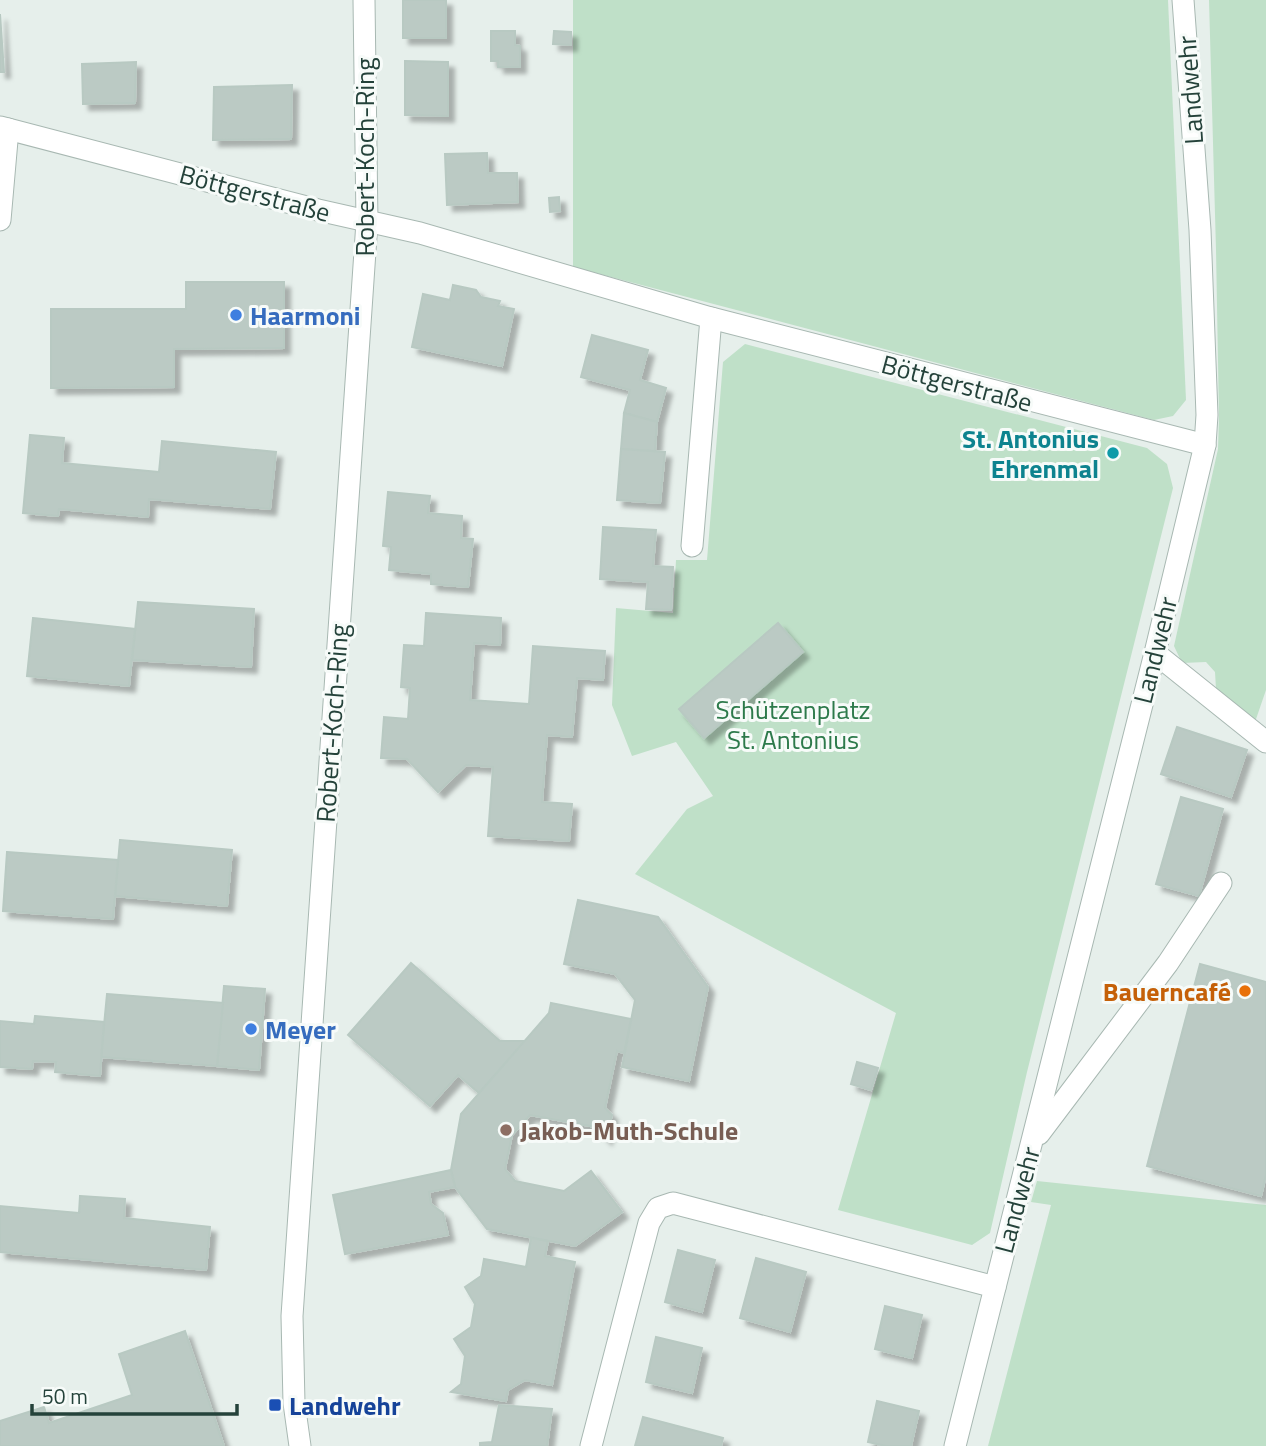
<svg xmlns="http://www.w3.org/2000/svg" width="1266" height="1446" viewBox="0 0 1266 1446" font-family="'Titillium Web',sans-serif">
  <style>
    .green { fill: #bfe0c8 }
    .building { fill: #bbcac4; stroke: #b8c9c2; stroke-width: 2; filter: url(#shadow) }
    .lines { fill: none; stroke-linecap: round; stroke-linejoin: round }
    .minor-casing { stroke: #a8b8b2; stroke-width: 23 }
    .minor { stroke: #fff; stroke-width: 21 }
    .shop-dot { fill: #3f7fe0; stroke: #f7fbf9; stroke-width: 2.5 }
    .culture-dot { fill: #0f9aa8; stroke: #f7fbf9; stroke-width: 2.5 }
    .food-dot { fill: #e8710a; stroke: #f7fbf9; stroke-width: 2.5 }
    .education-dot { fill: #8d6e63; stroke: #f7fbf9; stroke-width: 2.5 }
    .transit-dot { fill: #1a4fb4; stroke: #f7fbf9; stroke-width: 2.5 }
    .labels { text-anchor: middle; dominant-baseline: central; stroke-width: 6; stroke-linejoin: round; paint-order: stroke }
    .street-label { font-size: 26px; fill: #24423a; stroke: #f7fbf9 }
    .shop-label { font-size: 26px; font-weight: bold; fill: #366cbe; stroke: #f7fbf9; text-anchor: start }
    .culture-label { font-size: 26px; font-weight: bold; fill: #0d838f; stroke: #f7fbf9; text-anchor: end }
    .park-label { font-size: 26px; fill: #2d7a4b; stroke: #f7fbf9 }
    .food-label { font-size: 26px; font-weight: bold; fill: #c56008; stroke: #f7fbf9; text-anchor: end }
    .education-label { font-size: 26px; font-weight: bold; fill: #785e54; stroke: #f7fbf9; text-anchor: start }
    .transit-label { font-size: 26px; font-weight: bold; fill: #164399; stroke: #f7fbf9; text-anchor: start }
  </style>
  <defs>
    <filter id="shadow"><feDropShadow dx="6" dy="6" stdDeviation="2" flood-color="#0004"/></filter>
  </defs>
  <rect width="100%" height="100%" fill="#e6efeb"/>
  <g class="green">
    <path d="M573,0H1168L1186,400L1173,416L1154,420L573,267Z"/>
    <path d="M1209,0H1266V690L1255,722L1216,689L1215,672L1206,662L1182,663L1174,646L1218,449L1219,417L1216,250Z"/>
    <path d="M745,344L1147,448L1167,464L1173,488L1027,1072L990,1233L972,1245L838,1210L896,1013L635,874L687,809L713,796L676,742L632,756L612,705L616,608L673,613L676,560H707L723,362Z"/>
    <path d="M1037,1181L1266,1205V1446H988L1051,1205L1031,1202Z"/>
  </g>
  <g class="building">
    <rect x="403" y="0" width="43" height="38"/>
    <path d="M0,14L4,72H0Z"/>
    <path d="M491,31H515V45L520,46V67H498V61H491Z"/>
    <path d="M554,31L571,32V45L553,44Z"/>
    <path d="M405,61L448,62V116L405,115Z"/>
    <path d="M136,62L135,103L83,104L82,64Z"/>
    <path d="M292,85L291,139L213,140L214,87Z"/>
    <path d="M487,153L488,173H517L518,202L447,205L445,154Z"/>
    <path d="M559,197L560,211L550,212L549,198Z"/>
    <path d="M186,282H284V348L174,349V387L51,388V309H186Z"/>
    <path d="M453,285L476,290L481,297L500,301L498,306L514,309L502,366L412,347L423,294L450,300Z"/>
    <path d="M592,335L648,350L640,380L666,388L657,422L624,413L630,390L581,377Z"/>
    <path d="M624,413L657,422L655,451L621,449Z"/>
    <path d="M30,435L64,438L62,463L159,472L162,441L276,452L270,509L149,499L148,517L59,509L58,516L23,513Z"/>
    <path d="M621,449L665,452L660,503L617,500Z"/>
    <path d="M388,492L430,496L428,513L462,516L461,538L473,539L468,587L431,584V574L389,570L391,547L383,546Z"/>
    <path d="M603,527L656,530L653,566L673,567L671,610L646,609L648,582L600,579Z"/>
    <path d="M138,602L254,609L251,667L132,660Z"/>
    <path d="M426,613L501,618L500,645L474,643L470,700L529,704L533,646L605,651L603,680L577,678L572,737L547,735L542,802L572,804L569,841L488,836L493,767L466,765L438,792L407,759L381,758L384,717L408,719L410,688L401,687L404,645L424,646Z"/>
    <path d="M33,618L135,629L129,686L27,676Z"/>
    <path d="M778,623L803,652L704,738L679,709Z"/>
    <path d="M1177,727L1247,750L1231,797L1161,774Z"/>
    <path d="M1181,797L1223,809L1199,896L1156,884Z"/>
    <path d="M120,840L232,850L227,906L115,896Z"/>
    <path d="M7,852L118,860L113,919L3,911Z"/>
    <path d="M578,900L658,917L708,987L689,1081L622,1067L635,1000L615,974L564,964Z"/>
    <path d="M411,963L500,1041H525L479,1093L458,1075L430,1106L348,1035Z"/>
    <path d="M1200,964L1266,982V1175L1261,1196L1147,1166Z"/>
    <path d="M224,986L265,989L259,1070L217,1066Z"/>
    <path d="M107,994L223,1003L217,1066L101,1057Z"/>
    <path d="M551,1003L631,1019L624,1053L617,1051L605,1108L612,1115L606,1139L595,1127L530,1115L512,1135L505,1169L515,1181L564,1191L591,1171L622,1212L575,1246L487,1229L455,1187L451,1170L461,1114L549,1013Z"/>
    <path d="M35,1016L104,1022L100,1076L55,1072L56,1062L33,1061L32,1069L0,1067V1021L34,1024Z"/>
    <path d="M857,1062L878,1068L871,1090L851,1084Z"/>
    <path d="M451,1170L455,1187L429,1192L431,1204L443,1213L448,1235L345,1254L333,1195Z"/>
    <path d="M80,1196L125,1199L124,1218L210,1227L206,1270L0,1252V1206L79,1213Z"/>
    <path d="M531,1238L548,1241L545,1256L575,1262L552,1385L525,1380L508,1390L506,1401L451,1392L461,1384L465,1356L454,1339L471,1327L475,1304L465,1287L481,1276L484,1259L526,1267Z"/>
    <path d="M678,1250L715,1260L702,1312L665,1302Z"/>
    <path d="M756,1258L806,1272L790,1332L740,1318Z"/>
    <path d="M885,1306L922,1315L912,1358L875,1349Z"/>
    <path d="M185,1331L224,1446H0V1421L44,1407L49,1423L132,1395L119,1354Z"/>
    <path d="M656,1337L702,1348L692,1393L646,1382Z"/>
    <path d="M877,1401L919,1411L911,1446H886L868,1442Z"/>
    <path d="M499,1405L552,1409L547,1446H480V1443L492,1442Z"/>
    <path d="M643,1417L723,1438L721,1446H635Z"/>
  </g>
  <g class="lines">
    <defs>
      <g id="minor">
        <path d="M0,127L318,210L420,233L711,318L1205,445"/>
        <path d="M0,220L8,129"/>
        <path d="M692,546L711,318"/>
        <path d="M1155,653L1266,742"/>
        <path d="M1039,1134L1168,963L1221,883"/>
        <path d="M300,1446L294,1403L292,1316L367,222L364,0"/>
        <path d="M591,1446L649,1223L658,1208L673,1203L995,1287"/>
        <path d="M955,1446L1155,653L1205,445L1207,415L1200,230L1183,0"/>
      </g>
    </defs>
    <use href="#minor" class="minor-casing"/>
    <use href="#minor" class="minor"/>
  </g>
  <g class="shop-dot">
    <circle cx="236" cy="315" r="7"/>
    <circle cx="251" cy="1029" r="7"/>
  </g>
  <circle class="culture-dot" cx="1113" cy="453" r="7"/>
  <circle class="food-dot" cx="1245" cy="991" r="7"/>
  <circle class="education-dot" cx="506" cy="1130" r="7"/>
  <rect class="transit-dot" x="268" y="1398" width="14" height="14" rx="3.5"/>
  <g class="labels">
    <g class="street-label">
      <text transform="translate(1190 90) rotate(-94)">Landwehr</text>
      <text transform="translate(364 157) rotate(-90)">Robert-Koch-Ring</text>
      <text transform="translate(255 193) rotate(15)">Böttgerstraße</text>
      <text transform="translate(957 383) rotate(15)">Böttgerstraße</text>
      <text transform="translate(1155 650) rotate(-76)">Landwehr</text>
      <text transform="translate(332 723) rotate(-86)">Robert-Koch-Ring</text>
      <text transform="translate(1017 1200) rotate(-75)">Landwehr</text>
    </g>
    <g class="shop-label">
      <text x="250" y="315">Haarmoni</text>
      <text x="265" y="1029">Meyer</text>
    </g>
    <g class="culture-label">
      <text x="1099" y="438">St. Antonius<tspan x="1099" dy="30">Ehrenmal</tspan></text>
    </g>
    <g class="park-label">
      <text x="793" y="709">Schützenplatz<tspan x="793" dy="30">St. Antonius</tspan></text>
    </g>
    <g class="food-label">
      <text x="1231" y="991">Bauerncafé</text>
    </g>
    <g class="education-label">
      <text x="520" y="1130">Jakob-Muth-Schule</text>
    </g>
    <g class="transit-label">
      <text x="289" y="1405">Landwehr</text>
    </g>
  </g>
  <path d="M32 1404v10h205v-10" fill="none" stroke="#24423a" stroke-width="3.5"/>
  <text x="42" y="1404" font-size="21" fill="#24423a" stroke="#f7fbf9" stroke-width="5" paint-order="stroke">50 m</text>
</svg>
